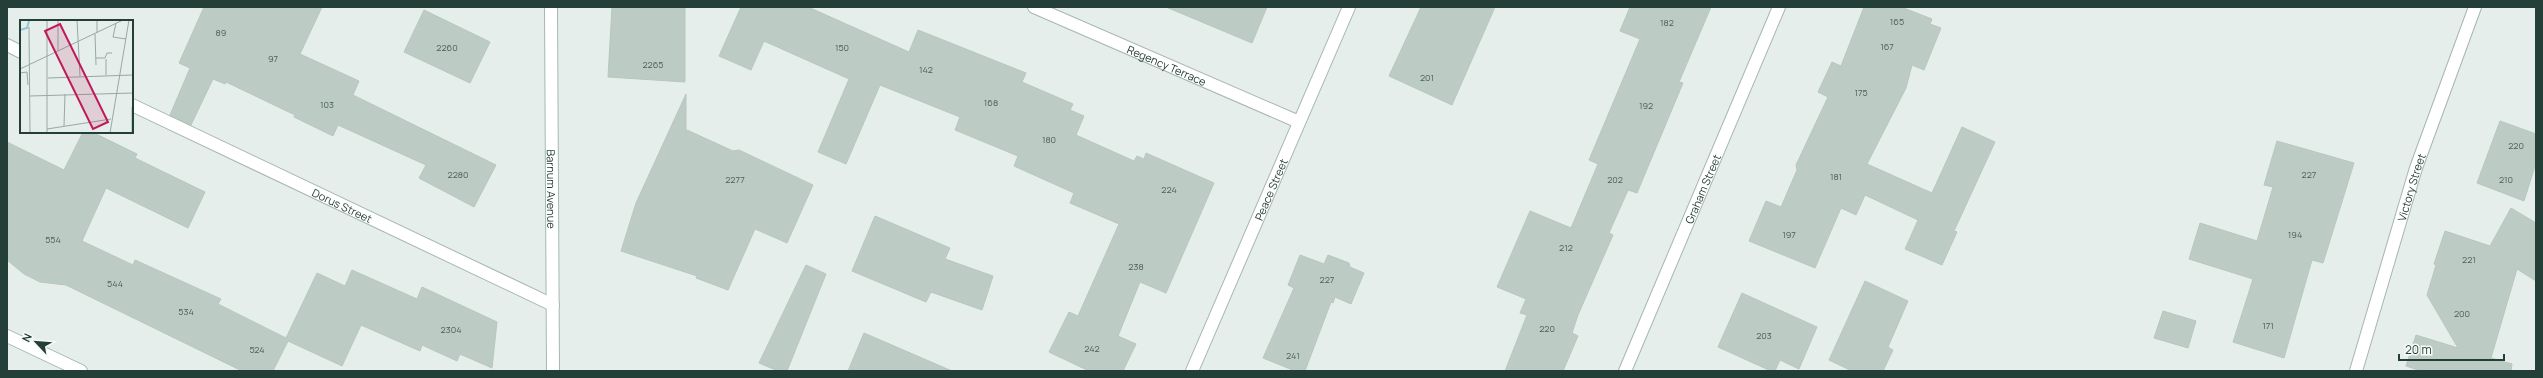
<svg xmlns="http://www.w3.org/2000/svg" width="2543" height="378" viewBox="0 0 2543 378" font-family="Manrope,sans-serif">
  <style>
    .building { fill: #bdcbc5; stroke: #b7c7c0 }
    .lines { fill: none; stroke-linecap: round; stroke-linejoin: round }
    .street-casing { stroke: #a7b6b1; stroke-width: 14 }
    .secondary-casing { stroke: #a3b9b1; stroke-width: 14 }
    .street { stroke: #fff; stroke-width: 12 }
    .secondary { stroke: #fff; stroke-width: 12 }
    .labels { text-anchor: middle; dominant-baseline: central; stroke-width: 3.5; stroke-linejoin: round; paint-order: stroke }
    .number-label { font-size: 9px; fill: #4a625b }
    .street-label { font-size: 11px; fill: #243f38; stroke: #f5faf8 }
    .inset-river { fill: none; stroke: #8fc7d0; stroke-width: 2 }
    .inset-road { fill: none; stroke: #98a8a3; stroke-width: 1 }
    .view { fill: #c2185b; fill-opacity: 0.15; stroke: #c2185b; stroke-width: 2 }
    .inset-edge { fill: none; stroke: #243f38; stroke-width: 2 }
  </style>
  <rect width="100%" height="100%" fill="#e5eeea"/>
  <g class="building">
    <path d="M204,7H322L300,54L359,81L353,95L496,165L474,207L419,178L426,165L338,125L333,136L294,117L295,115L226,82L225,84L213,79L191,125L170,115L190,68L179,63Z"/>
    <path d="M612,7H685V82L608,77Z"/>
    <path d="M741,7H808L909,52L918,30L1026,73L1022,82L1073,104L1070,110L1084,116L1076,135L1134,161L1137,156L1144,159L1146,153L1214,183L1166,293L1140,282L1118,336L1136,344L1123,371H1089L1049,352L1069,312L1078,316L1119,224L1070,203L1074,193L1014,166L1018,156L955,130L960,117L880,85L846,164L818,152L849,79L764,41L751,70L719,56Z"/>
    <path d="M1166,7H1267L1252,43Z"/>
    <path d="M1421,7H1495L1452,105L1389,76Z"/>
    <path d="M1630,7H1711L1679,82L1683,83L1637,193L1628,190L1609,233L1613,235L1578,315L1572,333L1578,336L1563,371H1505L1527,315L1520,313L1526,299L1497,287L1530,211L1571,228L1598,164L1589,160L1640,39L1620,31Z"/>
    <path d="M1864,7H1901L1932,19L1930,24L1941,28L1924,70L1912,65L1906,88L1867,164L1932,193L1962,127L1995,142L1954,231L1957,232L1942,265L1905,249L1918,220L1865,195L1856,215L1841,208L1815,268L1749,241L1766,201L1781,207L1797,170L1796,165L1828,97L1818,92L1832,62L1841,66Z"/>
    <path d="M424,10L490,42L470,83L404,52Z"/>
    <path d="M686,94V133L687,130L733,151L739,150L813,185L787,243L755,229L728,290L696,278L697,276L621,251L636,203Z"/>
    <path d="M2500,121L2536,134V163L2524,201L2477,183Z"/>
    <path d="M83,132H92L137,154L135,158L205,192L188,228L106,188L82,241L133,265L135,260L221,299L218,304L286,338L317,273L345,286L352,270L417,299L422,287L497,322L492,368L460,354L457,361L422,345L420,351L361,325L342,366L288,341L273,371H242L66,285L40,282L24,274L7,260V142L64,170Z"/>
    <path d="M2277,141L2354,163L2323,263L2312,260L2284,358L2233,342L2253,279L2189,259L2200,223L2257,241L2273,187L2264,185Z"/>
    <path d="M2511,208L2536,223V281L2517,269L2491,358L2512,364L2511,371H2421L2406,366L2416,335L2458,348L2427,295L2436,265L2434,264L2445,231L2490,246Z"/>
    <path d="M875,216L950,248L945,259L993,276L982,310L931,292L926,302L852,271Z"/>
    <path d="M1300,255L1324,264L1328,255L1349,263L1350,267L1364,273L1351,304L1335,297L1333,303L1331,302L1305,371H1295L1263,358L1294,288L1288,285Z"/>
    <path d="M806,265L826,274L787,371H778L759,363Z"/>
    <path d="M1865,281L1908,301L1888,347L1893,350L1883,371H1852L1829,360Z"/>
    <path d="M1742,293L1817,327L1799,369L1780,360L1775,371H1771L1718,347Z"/>
    <path d="M2163,311L2196,321L2188,348L2154,338Z"/>
    <path d="M864,333L952,371H848Z"/>
  </g>
  <g class="lines">
    <defs>
      <g id="street">
        <path id="s1" d="M1034,7L1299,122"/>
        <path d="M7,45L21,52"/>
        <path id="s2" d="M132,105L553,305"/>
        <path id="s3" d="M1192,371L1349,7"/>
        <path id="s4" d="M1625,371L1779,7"/>
        <path id="s5" d="M2356,371L2416,168L2475,7"/>
      </g>
      <g id="secondary">
        <path id="s6" d="M551,7L553,371"/>
        <path d="M7,336L81,371"/>
      </g>
    </defs>
    <use href="#street" class="street-casing"/>
    <use href="#secondary" class="secondary-casing"/>
    <use href="#street" class="street"/>
    <use href="#secondary" class="secondary"/>
  </g>
  <g class="labels">
    <g class="number-label">
      <text x="1897" y="21">165</text>
      <text x="1667" y="22">182</text>
      <text x="221" y="32">89</text>
      <text x="1887" y="46">167</text>
      <text x="447" y="47">2260</text>
      <text x="842" y="47">150</text>
      <text x="273" y="58">97</text>
      <text x="653" y="64">2265</text>
      <text x="926" y="69">142</text>
      <text x="1427" y="77">201</text>
      <text x="1861" y="92">175</text>
      <text x="991" y="102">168</text>
      <text x="327" y="104">103</text>
      <text x="1646" y="105">192</text>
      <text x="1049" y="139">180</text>
      <text x="2516" y="145">220</text>
      <text x="458" y="174">2280</text>
      <text x="2309" y="174">227</text>
      <text x="1836" y="176">181</text>
      <text x="735" y="179">2277</text>
      <text x="1615" y="179">202</text>
      <text x="2506" y="179">210</text>
      <text x="1169" y="189">224</text>
      <text x="1789" y="234">197</text>
      <text x="2295" y="234">194</text>
      <text x="53" y="239">554</text>
      <text x="1566" y="247">212</text>
      <text x="2469" y="259">221</text>
      <text x="1136" y="266">238</text>
      <text x="1327" y="279">227</text>
      <text x="115" y="283">544</text>
      <text x="186" y="311">534</text>
      <text x="2462" y="313">200</text>
      <text x="2268" y="325">171</text>
      <text x="1547" y="328">220</text>
      <text x="451" y="329">2304</text>
      <text x="1764" y="335">203</text>
      <text x="1092" y="348">242</text>
      <text x="257" y="349">524</text>
      <text x="1293" y="355">241</text>
    </g>
    <g class="street-label">
      <text stroke="none"><textPath href="#s1" startOffset="145">Regency Terrace</textPath></text>
      <text stroke="none"><textPath href="#s5" startOffset="192">Victory Street</textPath></text>
      <text stroke="none"><textPath href="#s6" startOffset="182">Barnum Avenue</textPath></text>
      <text stroke="none"><textPath href="#s3" startOffset="198">Peace Street</textPath></text>
      <text stroke="none"><textPath href="#s4" startOffset="198">Graham Street</textPath></text>
      <text stroke="none"><textPath href="#s2" startOffset="233">Dorus Street</textPath></text>
    </g>
  </g>
  <g transform="translate(20 20)">
    <rect width="113" height="113" fill="#e5eeea"/>
    <path class="inset-river" d="M0,10L7,8L9,1"/>
    <path class="inset-road" d="M27,0V113M38,0V31M57,0L60,56M77,0V13M96,3L93,17L106,19M9,7L10,113M75,14L76,45M76,38H85L87,33H92M0,49L103,0M0,53L7,52L8,65M86,55V39M28,58L113,55M10,76L113,73M44,106L45,74M27,109L91,99M90,113L109,0M112,113V87"/>
    <path class="view" d="M40,4L88,102L73,109L25,11Z"/>
    <rect width="113" height="113" class="inset-edge"/>
  </g>
  <rect width="2543" height="378" fill="none" stroke="#243f38" stroke-width="16"/>
  <g transform="translate(36 342) rotate(296)" stroke="#f5faf8" stroke-width="3" paint-order="stroke">
  <path d="M0-3L7 15L0 10L-7 15Z" fill="#243f38"/>
  <text y="-6" font-size="11" font-weight="bold" text-anchor="middle" fill="#243f38">N</text>
  </g>
  <path d="M2399 354v6h105v-6" fill="none" stroke="#243f38" stroke-width="2"/>
  <text x="2405" y="354" font-size="12" fill="#243f38" stroke="#f5faf8" stroke-width="3" paint-order="stroke">20 m</text>
</svg>
